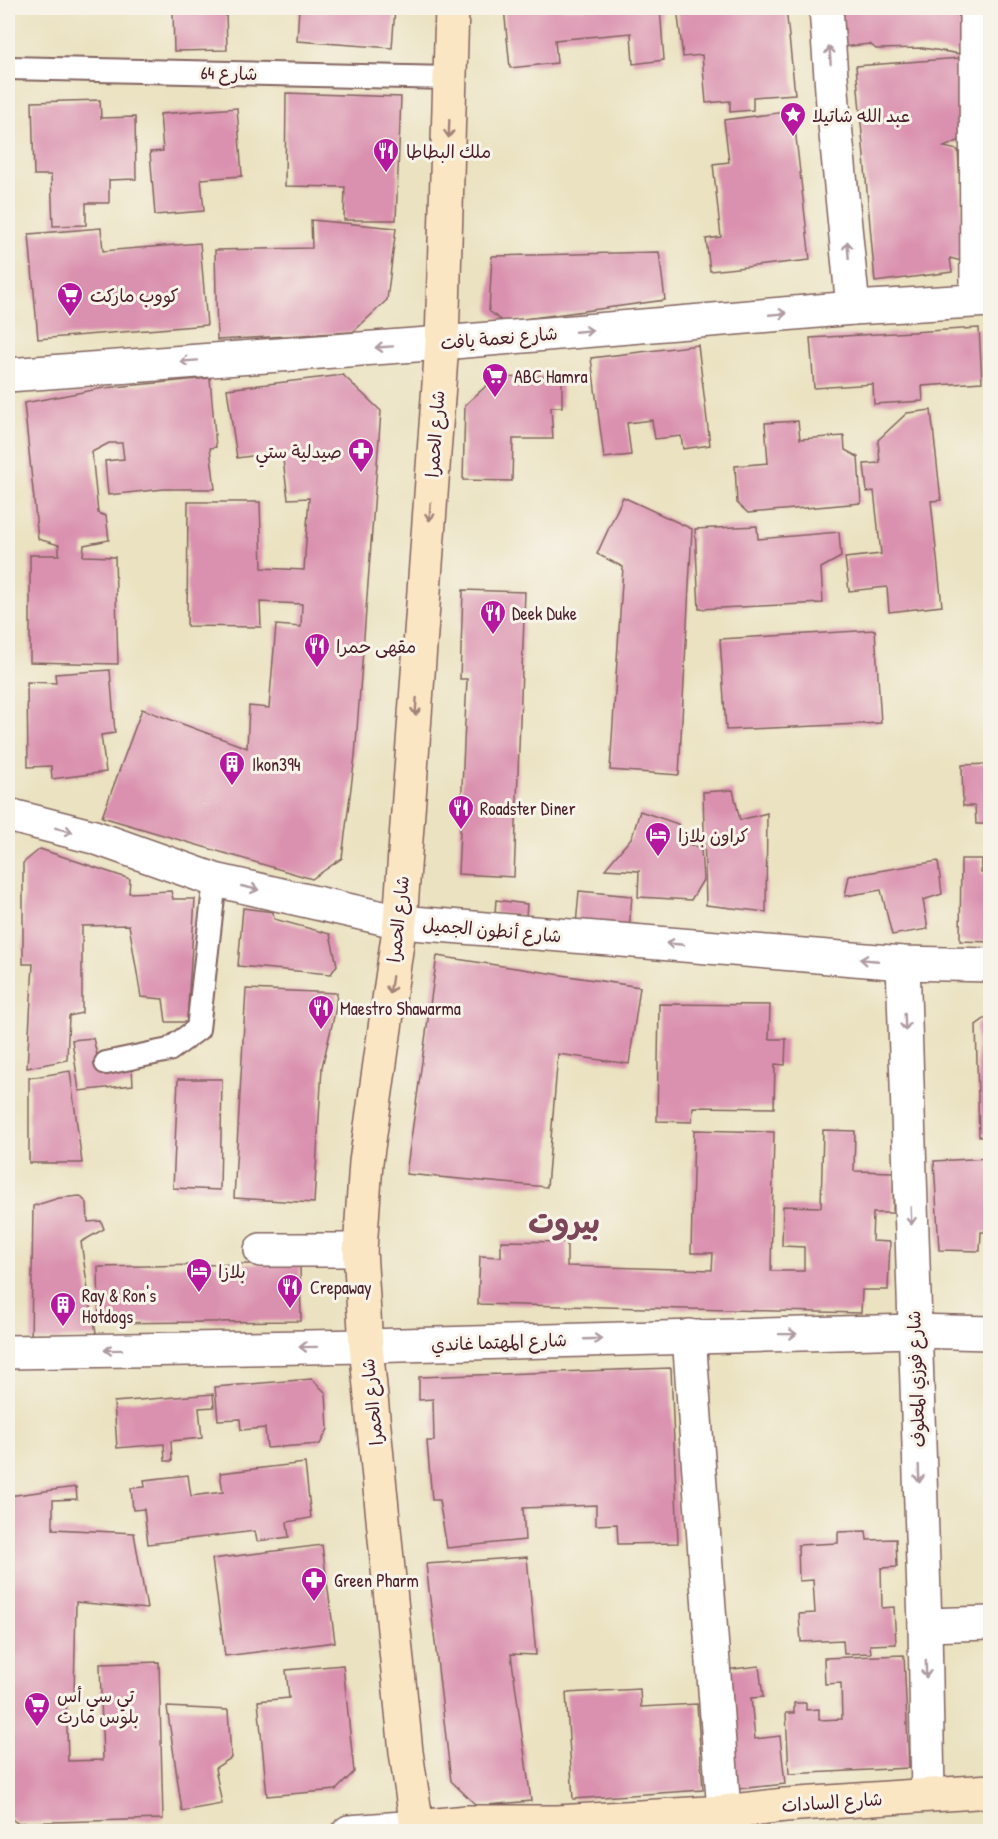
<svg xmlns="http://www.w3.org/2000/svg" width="998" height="1839" viewBox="0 0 998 1839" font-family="'Patrick Hand','Playpen Sans Arabic',sans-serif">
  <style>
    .building { fill: #da91af }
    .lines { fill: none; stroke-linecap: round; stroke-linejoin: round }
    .service-casing { stroke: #82635f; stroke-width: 26 }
    .pedestrian-casing { stroke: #82635f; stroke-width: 36 }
    .minor-casing { stroke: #82635f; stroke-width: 36 }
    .tertiary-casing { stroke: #82635f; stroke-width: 36 }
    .secondary-casing { stroke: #82635f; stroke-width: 36 }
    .service { stroke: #fff; stroke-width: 22 }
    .pedestrian { stroke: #fff; stroke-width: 33 }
    .minor { stroke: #fff; stroke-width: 33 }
    .tertiary { stroke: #fff; stroke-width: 33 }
    .secondary { stroke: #fbe6c4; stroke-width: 33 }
    .oneway { stroke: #ae9aa0 }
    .oneway2 { stroke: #a28278 }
    .labels { text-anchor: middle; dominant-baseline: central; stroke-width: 6; stroke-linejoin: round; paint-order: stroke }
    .street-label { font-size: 18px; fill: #4a1f2b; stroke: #f7f3e8 }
    .poi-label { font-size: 18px; fill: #4a1f2b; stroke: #f7f3e8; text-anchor: start }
    .town-label { font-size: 30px; font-weight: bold; fill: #7c4759; stroke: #f7f3e8 }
  </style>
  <rect width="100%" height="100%" fill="#f7f3e8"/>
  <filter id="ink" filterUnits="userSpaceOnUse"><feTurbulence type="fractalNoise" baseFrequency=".0167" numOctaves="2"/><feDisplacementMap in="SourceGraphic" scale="12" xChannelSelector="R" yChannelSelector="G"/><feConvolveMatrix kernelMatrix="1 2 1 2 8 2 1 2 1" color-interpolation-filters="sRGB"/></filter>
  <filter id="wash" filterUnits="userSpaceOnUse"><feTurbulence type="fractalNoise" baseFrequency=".008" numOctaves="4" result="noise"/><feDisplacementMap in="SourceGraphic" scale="24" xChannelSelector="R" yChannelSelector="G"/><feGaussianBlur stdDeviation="1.35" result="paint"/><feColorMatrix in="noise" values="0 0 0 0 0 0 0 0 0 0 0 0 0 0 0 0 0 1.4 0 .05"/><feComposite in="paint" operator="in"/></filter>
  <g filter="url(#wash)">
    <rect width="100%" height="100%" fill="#eae2c0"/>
    <g id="blocks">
      <g class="building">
        <path d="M179,8H186V10H226L227,50L174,51L173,10H179Z"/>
        <path d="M299,8H395L392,48L297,41Z"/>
        <path d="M504,8H660L664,60L633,64L631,33L555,40L557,63L510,68Z"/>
        <path d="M677,8H786L795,94L753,97V110L730,112V101L706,103L702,55L683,57Z"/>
        <path d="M837,8H960L961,54L923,48L876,49L870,44L842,47Z"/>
        <path d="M960,58L965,138L944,147L958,150L965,262L950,258L952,272L875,282L856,66Z"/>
        <path d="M286,93L401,97L396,220H344L345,187L285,186Z"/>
        <path d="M100,100L101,118L135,117L136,179L109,180V203H86V225L53,226L51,175H34L32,102Z"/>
        <path d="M237,108L242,176L201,179L204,211L155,215L150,152L163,151L160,114Z"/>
        <path d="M793,111L810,260L710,271L706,239L721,237L713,164L729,162L724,120Z"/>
        <path d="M311,220L396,228L387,300L353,332L217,340L215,250L312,248Z"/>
        <path d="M101,228L103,251L200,243L207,325L38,339L29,234Z"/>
        <path d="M659,252L665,300L503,322L489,311L492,256Z"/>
        <path d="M979,328L982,382L922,386L923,401L874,404L873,384L814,388L810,338Z"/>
        <path d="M698,345L710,445L683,449L681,436L655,439L652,420L627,423L631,455L604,458L591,358Z"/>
        <path d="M343,375L381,411L355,756L342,858L312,879L102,817L142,709L247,748L249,706L269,708L276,625L301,627L302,604L260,602L261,627L187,626L188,502H260L262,568L304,570L309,498L288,499L282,452L237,458L227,389Z"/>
        <path d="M562,376V407H551L553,439H513L512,481L463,480L465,405L495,378Z"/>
        <path d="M210,378L216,447L210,448L215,489H164L108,495L105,461L124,459L122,443H109L92,452L98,513L106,516L109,540L84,545L83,556L115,557L118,664L30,662V555H59V545L38,539L24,403L104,388Z"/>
        <path d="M931,410L941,500L931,501L942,606L889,612L887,587L849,591L845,558L881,554L874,491L867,492L864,464L880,463L878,440L907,413Z"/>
        <path d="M798,421L800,439L844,436L845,450L858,457L861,503L748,513L737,503L735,466L768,463L765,423Z"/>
        <path d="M623,497L692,529L679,775L610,770L623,567L597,554Z"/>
        <path d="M757,526L758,539L839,532L841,557L821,568L823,603L699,609L695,529Z"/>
        <path d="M463,590L525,592L514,877L458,874L467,679H460Z"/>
        <path d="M875,630L881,723L726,730L720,639Z"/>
        <path d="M110,670L115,733L101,735L106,772L52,779L51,766L28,767L27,682L56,683L55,674Z"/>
        <path d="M990,764V824H976L975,806H963L962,765Z"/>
        <path d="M733,790L740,820L767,813L766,912L706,905L703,792Z"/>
        <path d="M640,811L678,824L682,843L701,848L703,880L691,900L638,897L639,871L605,869L632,837Z"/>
        <path d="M40,849L130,879L129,893L171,891L173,899H195L187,1022H166L163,999L141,997L129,925L82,926V1013L69,1016L67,1060L27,1068L33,964H23V863Z"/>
        <path d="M961,859H982L981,873H990V942L960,941Z"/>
        <path d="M938,861L942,894L923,900L928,929L892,935L881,890L845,896L849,876Z"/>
        <path d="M579,891L632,896L629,930L576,925Z"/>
        <path d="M496,900L527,904L526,916L495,913Z"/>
        <path d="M243,908L273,912L274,919L330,934L337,965L331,974L238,966Z"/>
        <path d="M437,956L640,987L629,1064L558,1054L547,1187L406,1174Z"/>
        <path d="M246,989L337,993L335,1012L322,1067L314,1203L234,1198Z"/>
        <path d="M659,1004L770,1005L769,1039H786L785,1065L775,1064L774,1108L693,1107L692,1122L657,1121Z"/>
        <path d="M990,1015V1136L979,1137L976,1025Z"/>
        <path d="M93,1038L100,1068H132L133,1085L79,1091L72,1040Z"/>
        <path d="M70,1071L82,1163H29V1078Z"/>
        <path d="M178,1079H222L220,1190L173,1188Z"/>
        <path d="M694,1130L774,1132L771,1271H804V1247L782,1246L783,1206L821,1207L823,1130L855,1131L854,1171L894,1172L893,1213H873L872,1241L890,1242L888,1290H862L861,1313L478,1304L480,1256L501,1257V1241L567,1242V1266L712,1270L713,1253H691Z"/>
        <path d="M990,1158V1232H981L980,1251L939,1250L934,1161Z"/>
        <path d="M80,1196L87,1203L88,1222L101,1221L104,1229L81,1242L89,1297L97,1337L31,1341L33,1206L59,1198Z"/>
        <path d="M300,1263L301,1321L99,1323L98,1267Z"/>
        <path d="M671,1368L678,1543L618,1544L617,1524L596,1525V1505L523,1508L525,1540L447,1548L439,1500H432L427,1441H434L433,1399L419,1400V1377Z"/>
        <path d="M312,1379L326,1393L328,1429L320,1444L267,1448L265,1428L241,1430L240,1419L218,1420L215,1387Z"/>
        <path d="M213,1394L214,1407L199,1408L202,1438L171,1441L172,1461H165L164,1444L117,1448L114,1402Z"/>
        <path d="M305,1463L311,1518L287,1522L289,1537L257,1541L255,1531L148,1544L144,1509L133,1510L131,1488L145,1487L144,1480L188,1475L191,1496L223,1492L220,1473Z"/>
        <path d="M76,1487L77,1499L53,1500V1529L134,1533L147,1609L76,1602L74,1695H66L68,1761L103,1760L100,1664L159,1662L163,1819L17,1823L8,1816V1496Z"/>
        <path d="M866,1531L867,1540L896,1539L897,1567L881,1568L882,1608L894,1607L896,1644L870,1645L871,1653L844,1654L843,1640L801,1642L799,1614L815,1613L813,1580L799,1581L798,1545L838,1543V1532Z"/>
        <path d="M322,1545L335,1642L225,1656L212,1559Z"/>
        <path d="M527,1557L536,1655L511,1654L531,1801L477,1806L451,1781L426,1564Z"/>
        <path d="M904,1655L909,1768L789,1774L786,1713H794V1703H806V1710L819,1709V1720L842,1719L841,1683L825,1684L824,1658Z"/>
        <path d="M343,1665L354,1772L336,1790L267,1796L258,1701L289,1698L286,1670Z"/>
        <path d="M759,1666L763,1697L751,1698L755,1739L780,1736L785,1784L728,1790L716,1671Z"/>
        <path d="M640,1689L641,1707L697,1704L703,1790L573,1799L566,1693Z"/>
        <path d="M167,1707L228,1710L231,1758L215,1768L222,1804L182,1811Z"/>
      </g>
    </g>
  </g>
  <g filter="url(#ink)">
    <use href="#blocks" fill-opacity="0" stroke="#82635f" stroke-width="1.5"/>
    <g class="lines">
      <defs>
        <g id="service">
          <path d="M8,68L451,78"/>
          <path d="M106,1063L169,1050L198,1029L215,880"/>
        </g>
        <g id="pedestrian">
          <path d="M976,8L977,300"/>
          <path d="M261,1250H360"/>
          <path d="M689,1336L724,1812"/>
          <path d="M925,1625L990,1623"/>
        </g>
        <g id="minor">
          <path d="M826,8L833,104L853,308"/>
          <path d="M8,375L442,343L853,308L990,300"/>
          <path d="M8,815L94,837L215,880L400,922L903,963L990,965"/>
          <path d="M903,963L925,1625L928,1794"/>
          <path d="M8,1352L366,1346L914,1331L990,1333"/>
        </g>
        <path id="tertiary" d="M349,1832L417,1827"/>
        <path id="secondary" d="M452,8L442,343L400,922L366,1162L360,1250L366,1346L406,1752L417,1827L467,1822H558L724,1812L785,1805L990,1791"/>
      </defs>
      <use href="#service" class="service-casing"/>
      <use href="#pedestrian" class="pedestrian-casing"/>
      <use href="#minor" class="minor-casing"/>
      <use href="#tertiary" class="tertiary-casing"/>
      <use href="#secondary" class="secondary-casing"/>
      <use href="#service" class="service"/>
      <use href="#pedestrian" class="pedestrian"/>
      <use href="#minor" class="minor"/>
      <use href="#tertiary" class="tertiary"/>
      <use href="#secondary" class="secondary"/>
    </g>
    <defs><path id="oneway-shaft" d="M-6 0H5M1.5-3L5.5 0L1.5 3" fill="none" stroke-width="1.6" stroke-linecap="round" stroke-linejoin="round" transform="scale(1.5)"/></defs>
    <g class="oneway">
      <use href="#oneway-shaft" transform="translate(830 55) rotate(-94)"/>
      <use href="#oneway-shaft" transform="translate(848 250) rotate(-95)"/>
      <use href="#oneway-shaft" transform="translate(778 314) rotate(-5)"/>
      <use href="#oneway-shaft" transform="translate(584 331) rotate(-5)"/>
      <use href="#oneway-shaft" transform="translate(384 347) rotate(176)"/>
      <use href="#oneway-shaft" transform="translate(189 361) rotate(176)"/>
      <use href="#oneway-shaft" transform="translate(64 830) rotate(14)"/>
      <use href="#oneway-shaft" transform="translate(250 888) rotate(13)"/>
      <use href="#oneway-shaft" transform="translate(675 944) rotate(-175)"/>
      <use href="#oneway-shaft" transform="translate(869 960) rotate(-175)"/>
      <use href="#oneway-shaft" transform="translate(905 1022) rotate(88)"/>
      <use href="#oneway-shaft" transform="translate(911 1216) rotate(88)"/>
      <use href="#oneway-shaft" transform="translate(788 1334) rotate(-1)"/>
      <use href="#oneway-shaft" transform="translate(593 1339) rotate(-2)"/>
      <use href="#oneway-shaft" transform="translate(308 1347) rotate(179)"/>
      <use href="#oneway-shaft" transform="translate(113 1350) rotate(179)"/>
      <use href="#oneway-shaft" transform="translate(919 1474) rotate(88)"/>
      <use href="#oneway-shaft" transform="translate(926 1669) rotate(89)"/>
    </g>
    <g class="oneway2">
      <use href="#oneway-shaft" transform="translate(449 129) rotate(92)"/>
      <use href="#oneway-shaft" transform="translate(430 512) rotate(94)"/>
      <use href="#oneway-shaft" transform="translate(416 707) rotate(94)"/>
      <use href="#oneway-shaft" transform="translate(391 985) rotate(98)"/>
    </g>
  </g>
  <defs>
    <symbol id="sight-pin" viewBox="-11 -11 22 30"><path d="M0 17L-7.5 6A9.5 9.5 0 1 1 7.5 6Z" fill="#b5179e" stroke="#f7f3e8"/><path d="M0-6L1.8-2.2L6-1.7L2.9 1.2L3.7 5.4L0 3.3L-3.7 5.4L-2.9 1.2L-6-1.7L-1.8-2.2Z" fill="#fff"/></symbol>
    <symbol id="restaurant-pin" viewBox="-11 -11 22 30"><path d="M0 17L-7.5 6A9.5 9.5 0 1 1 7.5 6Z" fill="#b5179e" stroke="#f7f3e8"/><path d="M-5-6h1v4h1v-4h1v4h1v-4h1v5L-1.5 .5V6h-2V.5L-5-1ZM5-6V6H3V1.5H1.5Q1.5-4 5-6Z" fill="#fff"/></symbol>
    <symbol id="supermarket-pin" viewBox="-11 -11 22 30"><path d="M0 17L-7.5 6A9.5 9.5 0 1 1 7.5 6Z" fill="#b5179e" stroke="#f7f3e8"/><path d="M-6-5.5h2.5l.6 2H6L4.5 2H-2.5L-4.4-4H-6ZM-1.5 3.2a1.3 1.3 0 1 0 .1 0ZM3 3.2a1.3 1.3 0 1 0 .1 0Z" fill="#fff"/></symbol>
    <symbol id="pharmacy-pin" viewBox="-11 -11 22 30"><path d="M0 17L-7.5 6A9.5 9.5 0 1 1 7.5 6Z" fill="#b5179e" stroke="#f7f3e8"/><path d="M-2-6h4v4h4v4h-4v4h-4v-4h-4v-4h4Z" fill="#fff"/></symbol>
    <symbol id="building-pin" viewBox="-11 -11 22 30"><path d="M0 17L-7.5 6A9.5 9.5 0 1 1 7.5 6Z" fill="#b5179e" stroke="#f7f3e8"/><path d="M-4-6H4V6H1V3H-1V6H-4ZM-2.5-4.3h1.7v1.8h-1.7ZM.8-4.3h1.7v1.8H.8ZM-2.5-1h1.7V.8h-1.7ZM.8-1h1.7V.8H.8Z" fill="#fff"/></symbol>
    <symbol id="hotel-pin" viewBox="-11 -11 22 30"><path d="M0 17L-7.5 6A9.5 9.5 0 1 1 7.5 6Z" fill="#b5179e" stroke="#f7f3e8"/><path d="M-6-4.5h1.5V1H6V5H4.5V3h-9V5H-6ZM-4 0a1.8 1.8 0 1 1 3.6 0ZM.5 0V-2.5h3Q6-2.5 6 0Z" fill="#fff"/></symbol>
  </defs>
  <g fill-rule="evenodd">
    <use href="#sight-pin" x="778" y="100" width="30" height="40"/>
    <use href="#restaurant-pin" x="371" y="136" width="30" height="40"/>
    <use href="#supermarket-pin" x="55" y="280" width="30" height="40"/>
    <use href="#supermarket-pin" x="480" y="361" width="30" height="40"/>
    <use href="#pharmacy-pin" x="346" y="436" width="30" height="40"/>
    <use href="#restaurant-pin" x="478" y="598" width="30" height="40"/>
    <use href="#restaurant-pin" x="302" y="631" width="30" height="40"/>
    <use href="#building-pin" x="217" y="749" width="30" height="40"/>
    <use href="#restaurant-pin" x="446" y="793" width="30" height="40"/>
    <use href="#hotel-pin" x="643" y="820" width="30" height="40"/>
    <use href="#restaurant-pin" x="306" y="993" width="30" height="40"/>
    <use href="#hotel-pin" x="184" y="1256" width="30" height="40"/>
    <use href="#restaurant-pin" x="275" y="1272" width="30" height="40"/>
    <use href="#building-pin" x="48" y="1290" width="30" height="40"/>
    <use href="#pharmacy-pin" x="299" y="1565" width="30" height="40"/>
    <use href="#supermarket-pin" x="22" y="1690" width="30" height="40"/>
  </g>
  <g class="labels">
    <g class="street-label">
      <text transform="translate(229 73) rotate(1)">شارع 64</text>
      <text transform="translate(499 338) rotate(-5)">شارع نعمة يافت</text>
      <text transform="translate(435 434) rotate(-86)">شارع الحمرا</text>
      <text transform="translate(398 919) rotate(-84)">شارع الحمرا</text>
      <text transform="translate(492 930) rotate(5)">شارع أنطون الجميل</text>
      <text transform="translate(499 1342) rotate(-2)">شارع المهتما غاندي</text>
      <text transform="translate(916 1379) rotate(-92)">شارع فوزي المعلوف</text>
      <text transform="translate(372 1402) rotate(-96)">شارع الحمرا</text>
      <text transform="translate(832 1802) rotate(-4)">شارع السادات</text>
    </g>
    <g class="poi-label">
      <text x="812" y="115">عبد الله شاتيلا</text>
      <text x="406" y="151">ملك البطاطا</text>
      <text x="90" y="295">كووب ماركت</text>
      <text x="514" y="376">ABC Hamra</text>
      <text x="342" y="451" text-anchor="end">صيدلية ستي</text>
      <text x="512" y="613">Deek Duke</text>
      <text x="336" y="646">مقهى حمرا</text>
      <text x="252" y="764">Ikon394</text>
      <text x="480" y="808">Roadster Diner</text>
      <text x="678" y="835">كراون بلازا</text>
      <text x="340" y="1008">Maestro Shawarma</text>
      <text x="218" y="1271">بلازا</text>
      <text x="310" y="1287">Crepaway</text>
      <text x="82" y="1295">Ray &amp; Ron's<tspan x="82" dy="21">Hotdogs</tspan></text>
      <text x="334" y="1580">Green Pharm</text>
      <text x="57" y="1695">تي سي أس<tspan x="57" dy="21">بلوس مارت</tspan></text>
    </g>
    <g class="town-label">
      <text x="564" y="1222">بيروت</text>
    </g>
  </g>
  <rect width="998" height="1839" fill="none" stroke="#f7f3e8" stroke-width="30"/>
</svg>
